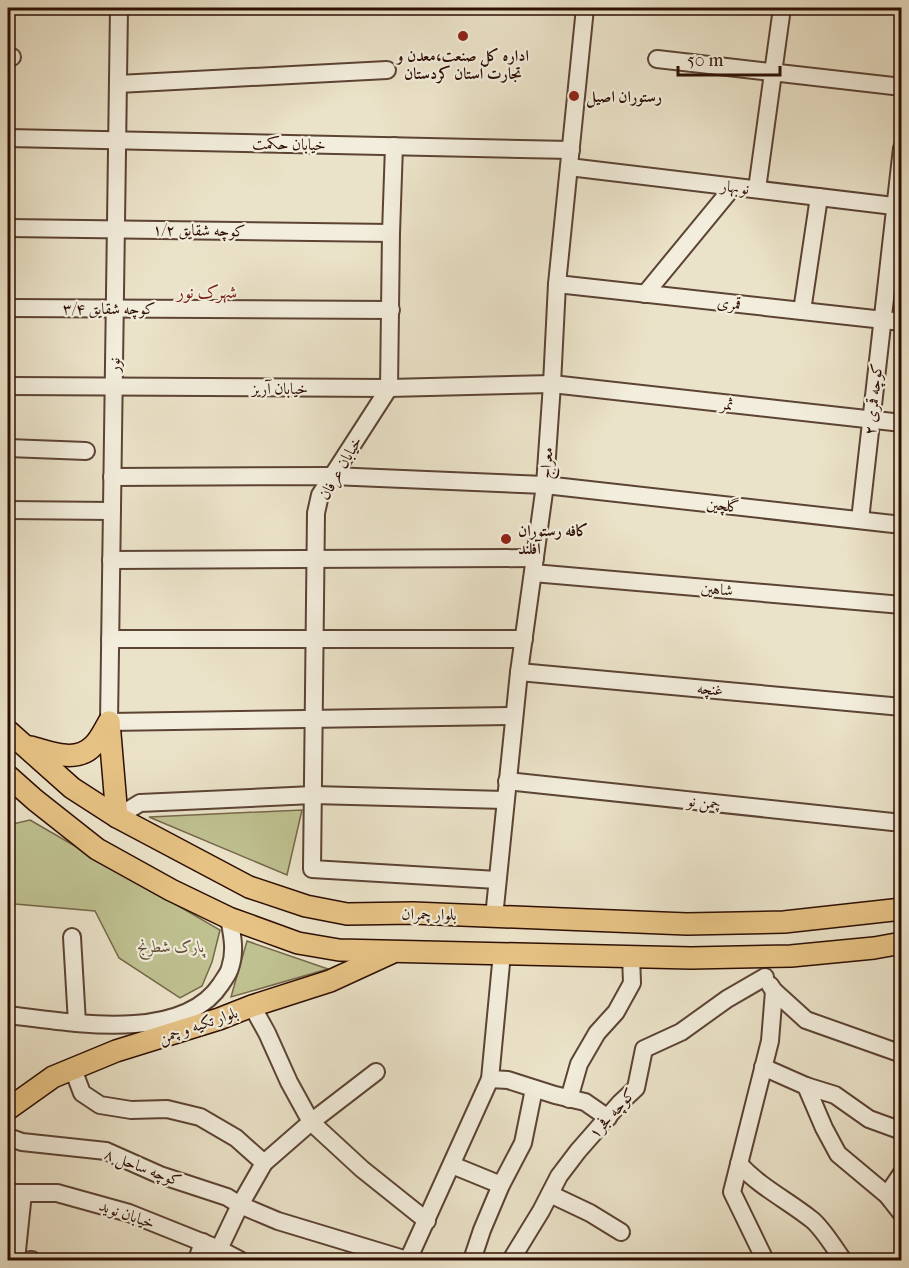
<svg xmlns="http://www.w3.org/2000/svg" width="909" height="1268" viewBox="0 0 909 1268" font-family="'IM FELL French Canon',Amiri,serif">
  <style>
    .green { fill: #bfc191; stroke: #76684a; stroke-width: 1.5 }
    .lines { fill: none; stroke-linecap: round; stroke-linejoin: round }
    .minor-casing { stroke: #5c4334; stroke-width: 20 }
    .major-casing { stroke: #2d0e03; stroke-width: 24 }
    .minor { stroke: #f2eddc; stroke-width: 16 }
    .major { stroke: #e6c284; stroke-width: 21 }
    .poi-dot { fill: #8f2418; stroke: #f2eddc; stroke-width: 2 }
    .labels { text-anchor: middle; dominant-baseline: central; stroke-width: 4.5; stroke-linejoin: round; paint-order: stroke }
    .poi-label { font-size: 16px; font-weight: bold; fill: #2d0e03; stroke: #f2eddc; text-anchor: start }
    .street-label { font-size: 16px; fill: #2d0e03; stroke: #f2eddc }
    .park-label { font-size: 16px; font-style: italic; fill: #604d35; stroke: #f2eddc }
    .neighbourhood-label { font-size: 18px; fill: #7a1f14; stroke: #f2eddc }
  </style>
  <rect width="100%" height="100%" fill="#ebe3c9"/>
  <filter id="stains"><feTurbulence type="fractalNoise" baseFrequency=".00333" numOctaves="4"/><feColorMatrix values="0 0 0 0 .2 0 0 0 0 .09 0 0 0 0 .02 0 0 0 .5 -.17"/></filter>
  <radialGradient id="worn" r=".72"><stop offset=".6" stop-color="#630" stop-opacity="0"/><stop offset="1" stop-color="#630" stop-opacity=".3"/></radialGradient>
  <g class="green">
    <path d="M302,810L287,875L149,817Z"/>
    <path d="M30,820L220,930L212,962L202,986L180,998L119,958L95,911L15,904L8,885V825Z"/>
    <path d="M247,941L328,969L231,997Z"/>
  </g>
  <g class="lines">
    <defs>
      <g id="minor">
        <path d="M119,8L109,722L514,716"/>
        <path d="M8,57H12"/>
        <path d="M657,59L902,87"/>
        <path d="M118,84L387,70"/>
        <path d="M8,138L571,150"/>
        <path d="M394,146L391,233L389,388L320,495L316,513L312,869L497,880"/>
        <path d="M569,167L902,207"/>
        <path d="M757,189L782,8"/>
        <path d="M8,228L391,233"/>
        <path d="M557,284L902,322"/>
        <path d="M645,294L733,187"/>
        <path d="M8,308L391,310"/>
        <path d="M802,311L819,197"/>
        <path d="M8,386L389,388L552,384L902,423"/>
        <path d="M8,448L86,451"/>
        <path d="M112,477L332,476L545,485L902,525"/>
        <path d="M8,510L112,511"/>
        <path d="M860,520L902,148"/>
        <path d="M111,560L535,558"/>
        <path d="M533,573L902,605"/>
        <path d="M110,639H524"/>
        <path d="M519,672L902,707"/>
        <path d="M507,781L902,823"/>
        <path d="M117,817L140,803L313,795L505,800"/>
        <path d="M494,917L519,672L545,485L552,384L557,284L585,8"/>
        <path d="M72,937L77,1023"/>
        <path d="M770,985L774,991L806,1020L902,1054"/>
        <path d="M252,1006L267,1033L289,1082L311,1122L362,1169L427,1221"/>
        <path d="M8,1015C68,1022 182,1044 221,984C224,979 229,973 230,968C236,951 232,934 229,918"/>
        <path d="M763,1067L806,1086L824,1128L838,1154L887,1195L902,1214"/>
        <path d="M73,1069L82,1093L100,1105L131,1110L167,1109L200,1117L236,1138L264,1163"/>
        <path d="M490,1079L508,1080L555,1095L585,1102L608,1118"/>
        <path d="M806,1086L835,1095L869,1119L902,1131"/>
        <path d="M569,1099L579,1064L597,1033L616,1012L632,983L631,956"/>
        <path d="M8,1137L22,1142L106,1151L160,1175L227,1197L240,1205L278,1221L407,1260"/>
        <path d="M739,1164C760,1187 787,1200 811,1219C822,1227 835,1249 843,1260"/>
        <path d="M452,1165L501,1185"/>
        <path d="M8,1193H57L129,1213L219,1249L240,1260"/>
        <path d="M550,1194L590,1213L621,1232"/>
        <path d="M887,1195L902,1173"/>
        <path d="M219,1249L240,1205L264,1163L311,1122L376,1072"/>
        <path d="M16,1260L23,1193"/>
        <path d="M30,1260H32"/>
        <path d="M197,1260L203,1242"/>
        <path d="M408,1260L490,1079L502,953"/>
        <path d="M472,1260L482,1230L501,1185L523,1143L534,1089"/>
        <path d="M511,1260L541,1211L559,1176L578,1151L620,1103L636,1088L644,1049L681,1032L727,999L765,977"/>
        <path d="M765,1260L732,1192L770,1041L774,991"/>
      </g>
      <g id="major">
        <path d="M109,722L117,817"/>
        <path d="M8,731L72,788L117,817L249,887L306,906L347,914L413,913L687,924L784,922L902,909"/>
        <path d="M31,747C51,753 77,763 93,746C100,740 104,730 109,722"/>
        <path d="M8,776L35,800L97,849L171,890L229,918L298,943L339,950L691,958L791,956L874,948L902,943"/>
        <path d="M8,1109L53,1077L116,1051L219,1019L252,1006L330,981L391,953"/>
      </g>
    </defs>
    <use href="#minor" class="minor-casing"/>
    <use href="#major" class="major-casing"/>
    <use href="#minor" class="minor"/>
    <use href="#major" class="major"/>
  </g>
  <g class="poi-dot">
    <circle cx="463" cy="36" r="6"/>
    <circle cx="574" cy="96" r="6"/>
    <circle cx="506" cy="539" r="6"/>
  </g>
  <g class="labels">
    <g class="poi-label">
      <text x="463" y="55" text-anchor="middle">اداره کل صنعت،معدن و<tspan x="463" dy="18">تجارت استان کردستان</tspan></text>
      <text x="586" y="96">رستوران اصیل</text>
      <text x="518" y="530">کافه رستوران<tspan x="518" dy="18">آفلند</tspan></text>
    </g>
    <g class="street-label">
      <text transform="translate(289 144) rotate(1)">خیابان حکمت</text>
      <text transform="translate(735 187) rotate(7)">نوبهار</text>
      <text transform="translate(199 230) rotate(1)">کوچه شقایق ۱/۲</text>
      <text transform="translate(729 303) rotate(6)">قمری</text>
      <text x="109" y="308">کوچه شقایق ۳/۴</text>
      <text transform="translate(114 365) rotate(-89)">نور</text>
      <text x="280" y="388">خیابان آریز</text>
      <text transform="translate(873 399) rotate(-84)">کوچه قمری ۲</text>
      <text transform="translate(727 404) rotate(6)">ثمر</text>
      <text transform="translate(546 463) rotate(-86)">معراج</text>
      <text transform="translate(340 468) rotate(-60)">خیابان عرفان</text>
      <text transform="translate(723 505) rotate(6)">گلچین</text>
      <text transform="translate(717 589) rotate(5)">شاهین</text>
      <text transform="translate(710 689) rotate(5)">غنچه</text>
      <text transform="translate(704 802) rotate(6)">چمن نو</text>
      <text transform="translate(429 914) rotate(1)">بلوار چمران</text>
      <text transform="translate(198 1025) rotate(-19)">بلوار تکیه و چمن</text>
      <text transform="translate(612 1113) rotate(-48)">کوچه فجر۱</text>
      <text transform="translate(143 1167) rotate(21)">کوچه ساحل ۸</text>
      <text transform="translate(127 1214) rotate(19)">خیابان نوید</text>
    </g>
    <g class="park-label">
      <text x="171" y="946">پارک شطرنج</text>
    </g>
    <g class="neighbourhood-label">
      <text x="207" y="292">شهرک نور</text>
    </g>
  </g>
  <rect width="909" height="1268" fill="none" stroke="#ebe3c9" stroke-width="30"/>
  <rect x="9" y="9" width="891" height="1250" fill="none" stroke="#2d0e03" stroke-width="3"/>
  <rect x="15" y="15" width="879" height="1238" fill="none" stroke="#2d0e03" stroke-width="1.5"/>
  <path d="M678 66v9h102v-9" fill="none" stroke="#2d0e03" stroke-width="3"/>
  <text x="687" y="66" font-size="18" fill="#2d0e03" stroke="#f2eddc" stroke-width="4.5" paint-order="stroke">50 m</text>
  <rect width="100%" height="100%" filter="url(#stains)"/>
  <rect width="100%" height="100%" fill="url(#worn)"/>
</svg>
